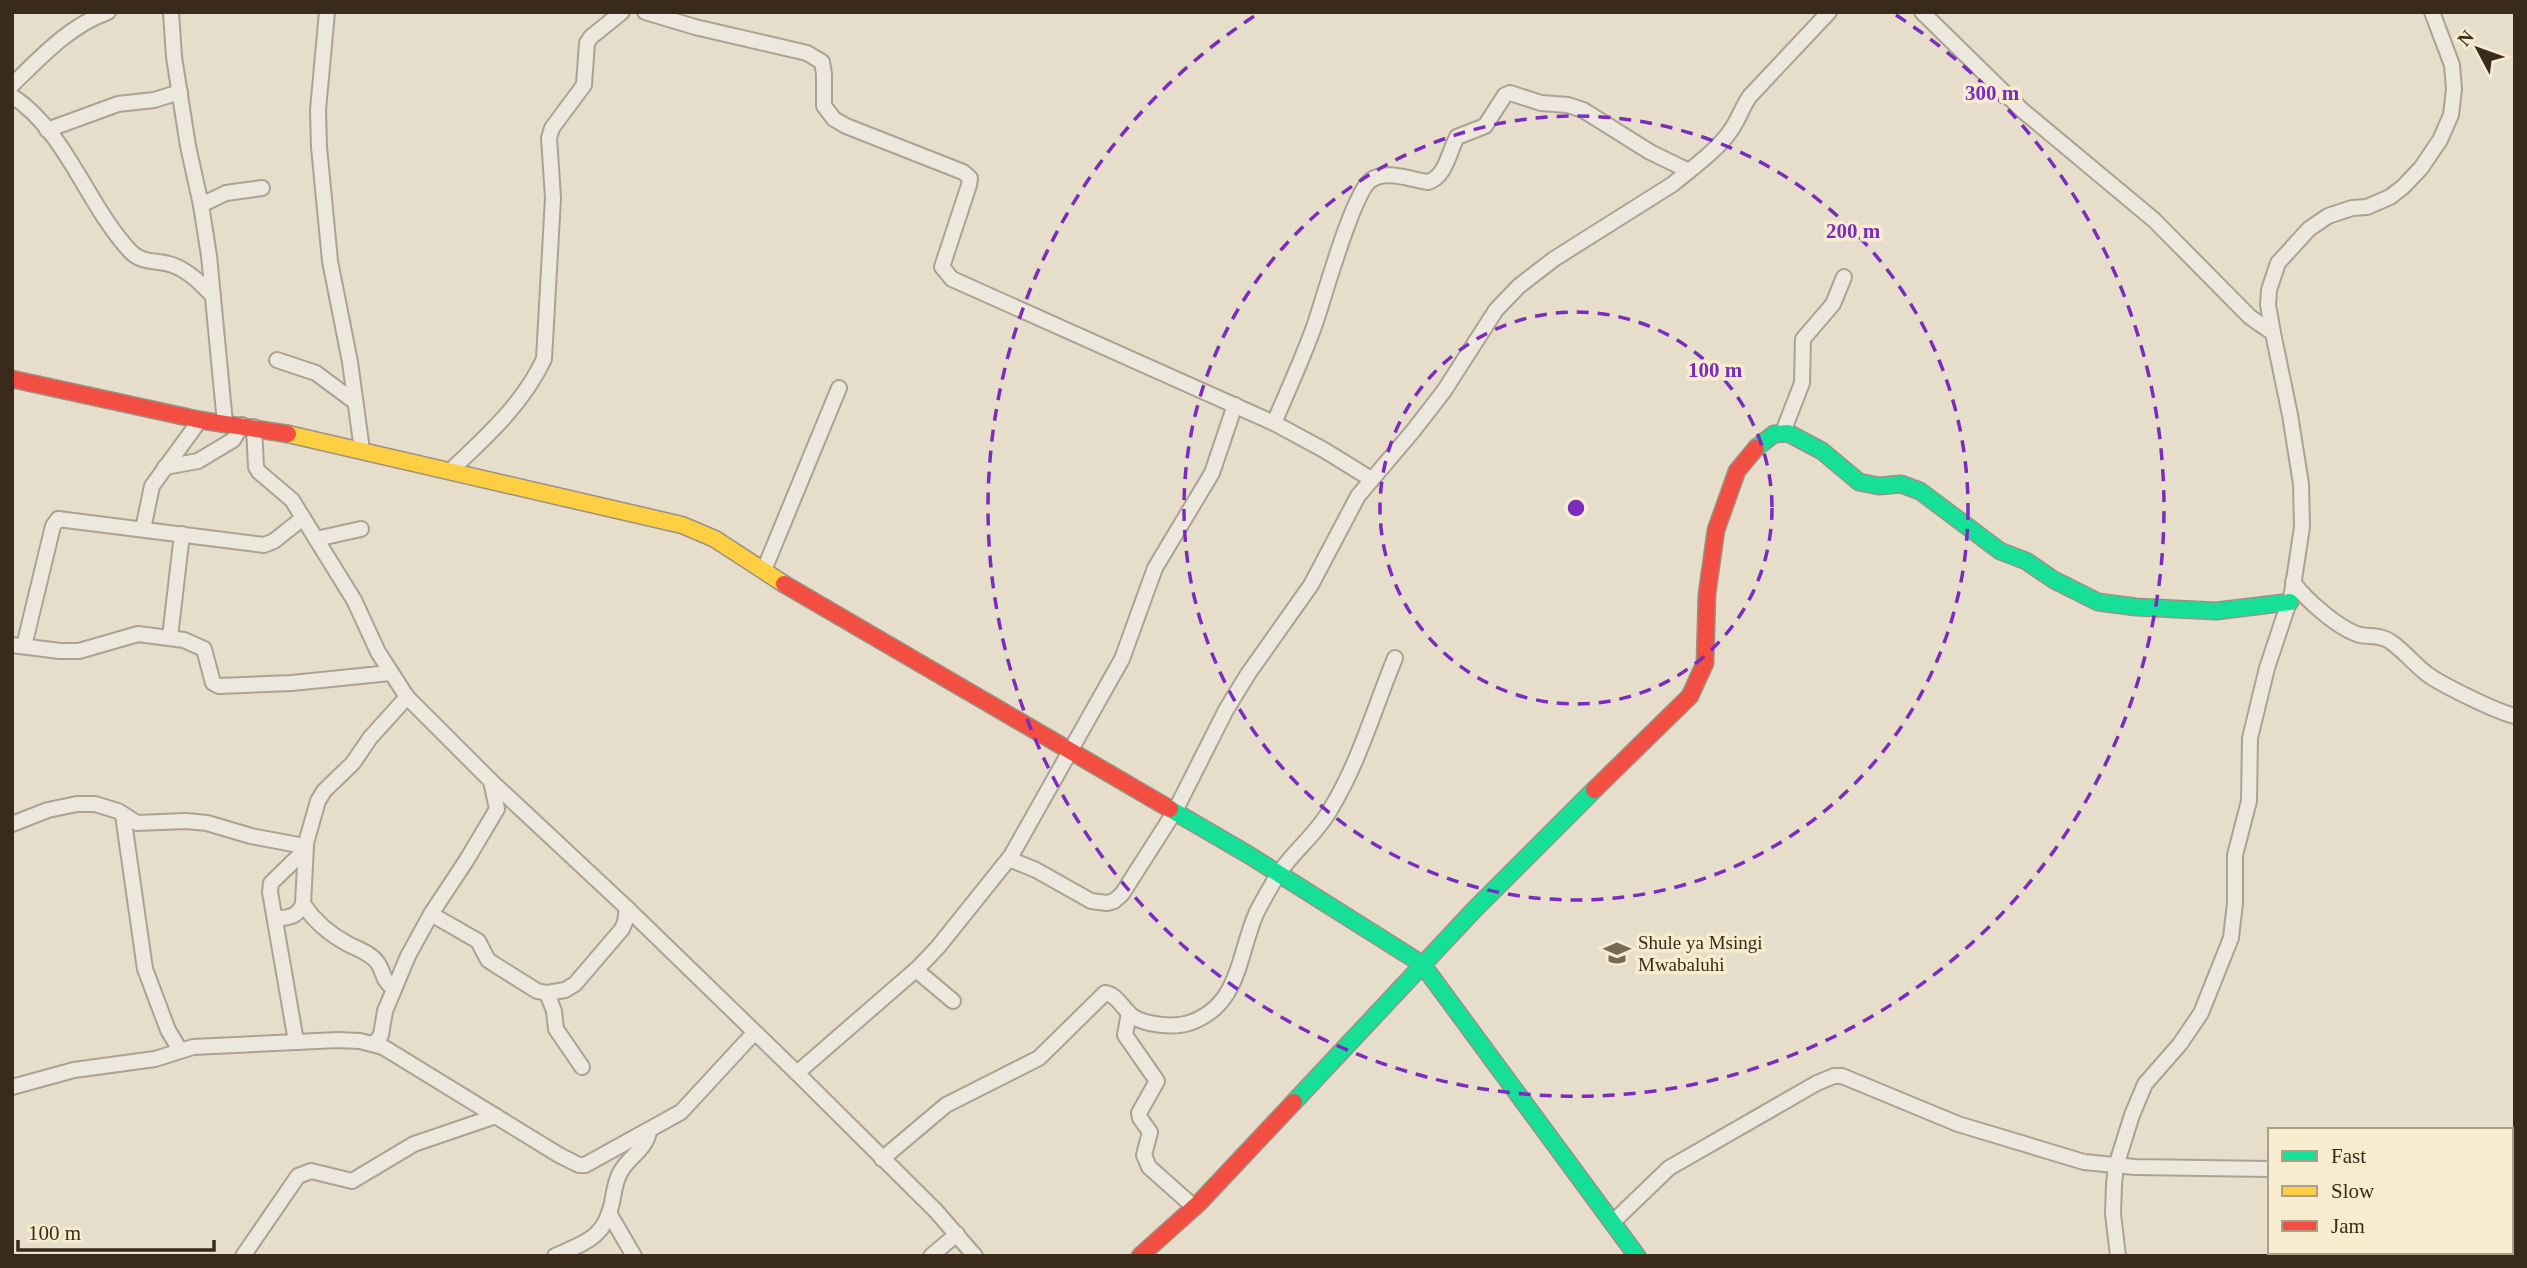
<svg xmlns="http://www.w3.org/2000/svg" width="2527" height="1268" viewBox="0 0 2527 1268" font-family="'Times New Roman',serif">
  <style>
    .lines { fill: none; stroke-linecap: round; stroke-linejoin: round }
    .street-casing { stroke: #aba294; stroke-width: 18 }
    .fast-casing { stroke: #9a9184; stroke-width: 19 }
    .slow-casing { stroke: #9a9184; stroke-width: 19 }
    .jam-casing { stroke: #9a9184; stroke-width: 19 }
    .street { stroke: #ede8dd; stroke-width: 14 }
    .fast { stroke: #16e098; stroke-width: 16 }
    .slow { stroke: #ffcf43; stroke-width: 16 }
    .jam { stroke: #f24e42; stroke-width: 16 }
    .ring { fill: none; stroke: #7b2cbf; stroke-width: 3.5; stroke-dasharray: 12 9 }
    .labels { text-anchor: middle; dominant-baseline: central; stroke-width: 7; stroke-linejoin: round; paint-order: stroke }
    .poi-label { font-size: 19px; fill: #3a2a1c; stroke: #f8eccf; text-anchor: start }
    .centre { fill: #7b2cbf; stroke: #f8eccf; stroke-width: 3.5 }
    .ring-label { font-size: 21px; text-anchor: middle; font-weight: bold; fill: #7b2cbf; stroke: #f8eccf; stroke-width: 7; stroke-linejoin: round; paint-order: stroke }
  </style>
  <rect width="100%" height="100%" fill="#e6ddca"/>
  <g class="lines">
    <defs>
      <g id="street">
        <path d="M171,12L174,57L188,146L201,205L209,256L225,423"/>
        <path d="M327,12L318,110L319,147L330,261L350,362L362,450"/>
        <path d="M645,12L695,27L807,53L822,62L824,74V106L834,119L846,126L963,172L970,178L969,185L942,267L952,279L1274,423L1324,450L1371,479"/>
        <path d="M1922,12L2022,110L2154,220L2250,317L2273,333"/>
        <path d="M12,85C42,56 69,26 108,12"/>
        <path d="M12,96C66,131 87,205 130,251C143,265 159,259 175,266C190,272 202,285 213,296"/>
        <path d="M47,130L118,104L154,100L180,92"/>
        <path d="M201,205L226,193L262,188"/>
        <path d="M277,360L316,373L355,402"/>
        <path d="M1274,423C1288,390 1303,358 1315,324C1324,298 1353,192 1371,180C1386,169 1412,180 1428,182C1446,177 1449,151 1457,137L1485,126L1505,95L1510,93L1541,103L1568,105L1583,110L1650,152L1689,171"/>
        <path d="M254,427L256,467L259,472L292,500L354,600L378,652L407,697L491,781L627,908L797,1073L936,1211L975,1256"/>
        <path d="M1783,432L1802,383L1803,339L1833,304L1844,277"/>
        <path d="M165,467L198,461L233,440L242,425"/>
        <path d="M451,470C486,437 523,404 544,359L553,198L549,138L552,128L584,85L587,43L591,37L622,12"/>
        <path d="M143,529L152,486L200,420"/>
        <path d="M316,539L361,529"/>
        <path d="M764,570L839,388"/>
        <path d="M2293,582C2306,600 2339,629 2360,635C2371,637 2382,635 2391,642C2404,651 2414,664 2427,674C2442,685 2497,712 2515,716"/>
        <path d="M170,637L182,534"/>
        <path d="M12,645L60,651H79L138,634L184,640L204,649L213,683L219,686L292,683L390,673"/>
        <path d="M24,646L53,526L58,519L264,545L274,541L303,518"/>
        <path d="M123,815L145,969L168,1030L180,1050"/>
        <path d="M12,824L48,810L77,804H95L118,811L137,823L186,821L207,823L251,836L304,846"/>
        <path d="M1009,859L1036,870L1091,901L1107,903L1114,901L1122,894L1175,811L1226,710L1248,674L1311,585L1358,496L1413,431L1444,391L1496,310L1519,286L1554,259L1673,184C1692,168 1717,151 1731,130C1739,119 1742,107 1750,96L1829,12"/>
        <path d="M303,904C315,922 329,934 348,944C358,949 370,953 377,962C385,972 380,978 394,989"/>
        <path d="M431,914L478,941L488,960L494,964L537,991L547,993L565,990L575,984L622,929L625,922L627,908"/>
        <path d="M275,919C288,917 297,918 303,904L306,846"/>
        <path d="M916,970L953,1001"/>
        <path d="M547,993L554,1011L556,1029L582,1067"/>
        <path d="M1129,1013L1125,1035L1157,1081L1139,1113L1140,1118L1150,1132L1144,1155L1149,1167L1194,1207"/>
        <path d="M296,1041L270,892L271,883L300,855L306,843L318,801L324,791L353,763L370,738L407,697"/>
        <path d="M374,1044L381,1035L385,1011L408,956L431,914L466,861L497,809L491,781"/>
        <path d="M797,1073L918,968L938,947L1011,856L1122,659L1155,568L1212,473L1235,405"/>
        <path d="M12,1087L74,1070L155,1059L193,1047L338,1040L360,1041L383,1047L559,1155L579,1165H585L681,1112L754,1033"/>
        <path d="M882,1159L946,1105L1039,1058L1105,993C1118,995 1122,1008 1132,1016C1145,1025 1174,1028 1189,1023C1240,1006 1238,955 1256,914C1261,903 1268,892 1274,881C1288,855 1315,837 1330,810C1359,763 1374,709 1395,658"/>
        <path d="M2511,1161H2515"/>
        <path d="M609,1213L634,1256"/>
        <path d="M1613,1222L1669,1168L1817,1083L1834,1076H1842L1958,1124L2084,1162L2135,1167L2270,1169"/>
        <path d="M243,1256L298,1176L311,1171L352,1181L414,1144L496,1116"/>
        <path d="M555,1256C585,1242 604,1239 612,1203C614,1192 615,1181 621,1171C630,1156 645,1150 649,1132"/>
        <path d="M931,1256L957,1234"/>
        <path d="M2118,1256L2113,1214L2114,1184L2116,1166L2132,1115L2145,1084L2180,1044L2201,1013L2231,938L2235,903V855L2249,801L2250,738L2267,668L2292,593L2302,527L2301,484L2290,415L2273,333L2268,305L2269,290L2278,263L2309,229L2328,216L2352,208L2367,207L2390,197L2403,187L2421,168L2440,140L2451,115L2454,89L2452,65L2432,12"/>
      </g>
      <g id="fast">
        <path d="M1756,448L1774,434L1788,433L1822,451L1859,482L1879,486L1901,484L1920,491L2000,551L2026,561L2054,580L2098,602L2136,607L2216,611L2290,602"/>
        <path d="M1170,809L1249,855L1422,964L1637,1256"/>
        <path d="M1294,1102L1474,910L1594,790"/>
      </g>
      <path id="slow" d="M288,434L682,525L715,539L784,584"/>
      <g id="jam">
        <path d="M12,379L200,420L288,434"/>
        <path d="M784,584L1170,809"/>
        <path d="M1594,790L1690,696L1705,663L1707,594L1716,530L1737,471L1756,448"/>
        <path d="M1140,1256L1199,1203L1294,1102"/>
      </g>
    </defs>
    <use href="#street" class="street-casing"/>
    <use href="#fast" class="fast-casing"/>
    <use href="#slow" class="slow-casing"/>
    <use href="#jam" class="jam-casing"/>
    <use href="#street" class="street"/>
    <use href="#fast" class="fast"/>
    <use href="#slow" class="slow"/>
    <use href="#jam" class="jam"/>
  </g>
  <g class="ring">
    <circle cx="1576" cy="508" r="196"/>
    <circle cx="1576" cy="508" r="392"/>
    <path d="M1896 15A588 588 0 1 1 1256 15"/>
  </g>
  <defs>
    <symbol id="school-bare" viewBox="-9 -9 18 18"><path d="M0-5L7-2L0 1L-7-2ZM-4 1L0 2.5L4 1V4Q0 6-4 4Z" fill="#766959" stroke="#f8eccf" stroke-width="2.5" paint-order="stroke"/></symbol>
  </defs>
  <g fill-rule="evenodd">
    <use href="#school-bare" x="1598" y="934" width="38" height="38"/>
  </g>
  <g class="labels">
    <g class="poi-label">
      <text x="1638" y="942">Shule ya Msingi<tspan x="1638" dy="22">Mwabaluhi</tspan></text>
    </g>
  </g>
  <circle cx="1576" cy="508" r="10" class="centre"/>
  <g class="ring-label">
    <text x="1992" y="100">300 m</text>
    <text x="1853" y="238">200 m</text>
    <text x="1715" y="377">100 m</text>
  </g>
  <rect width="2527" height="1268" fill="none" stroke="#3a2a1c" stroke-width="28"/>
  <rect x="2268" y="1128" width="245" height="126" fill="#f8eccf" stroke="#ac9e87" stroke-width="2"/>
  <rect x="2282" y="1151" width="35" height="10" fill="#16e098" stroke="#ac9e87" stroke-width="2"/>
  <text x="2331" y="1163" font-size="21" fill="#3a2a1c">Fast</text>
  <rect x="2282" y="1186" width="35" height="10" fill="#ffcf43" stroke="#ac9e87" stroke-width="2"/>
  <text x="2331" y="1198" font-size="21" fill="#3a2a1c">Slow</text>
  <rect x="2282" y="1221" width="35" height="10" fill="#f24e42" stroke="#ac9e87" stroke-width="2"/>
  <text x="2331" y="1233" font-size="21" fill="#3a2a1c">Jam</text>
  <g transform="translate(2478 49) rotate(311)" stroke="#f8eccf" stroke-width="5" paint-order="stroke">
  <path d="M0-5L12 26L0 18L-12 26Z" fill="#3a2a1c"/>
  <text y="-10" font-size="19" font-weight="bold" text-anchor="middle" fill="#3a2a1c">N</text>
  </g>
  <path d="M18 1240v10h196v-10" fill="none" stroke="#3a2a1c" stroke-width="3.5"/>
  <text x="28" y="1240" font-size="21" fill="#3a2a1c" stroke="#f8eccf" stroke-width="5" paint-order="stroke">100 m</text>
</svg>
